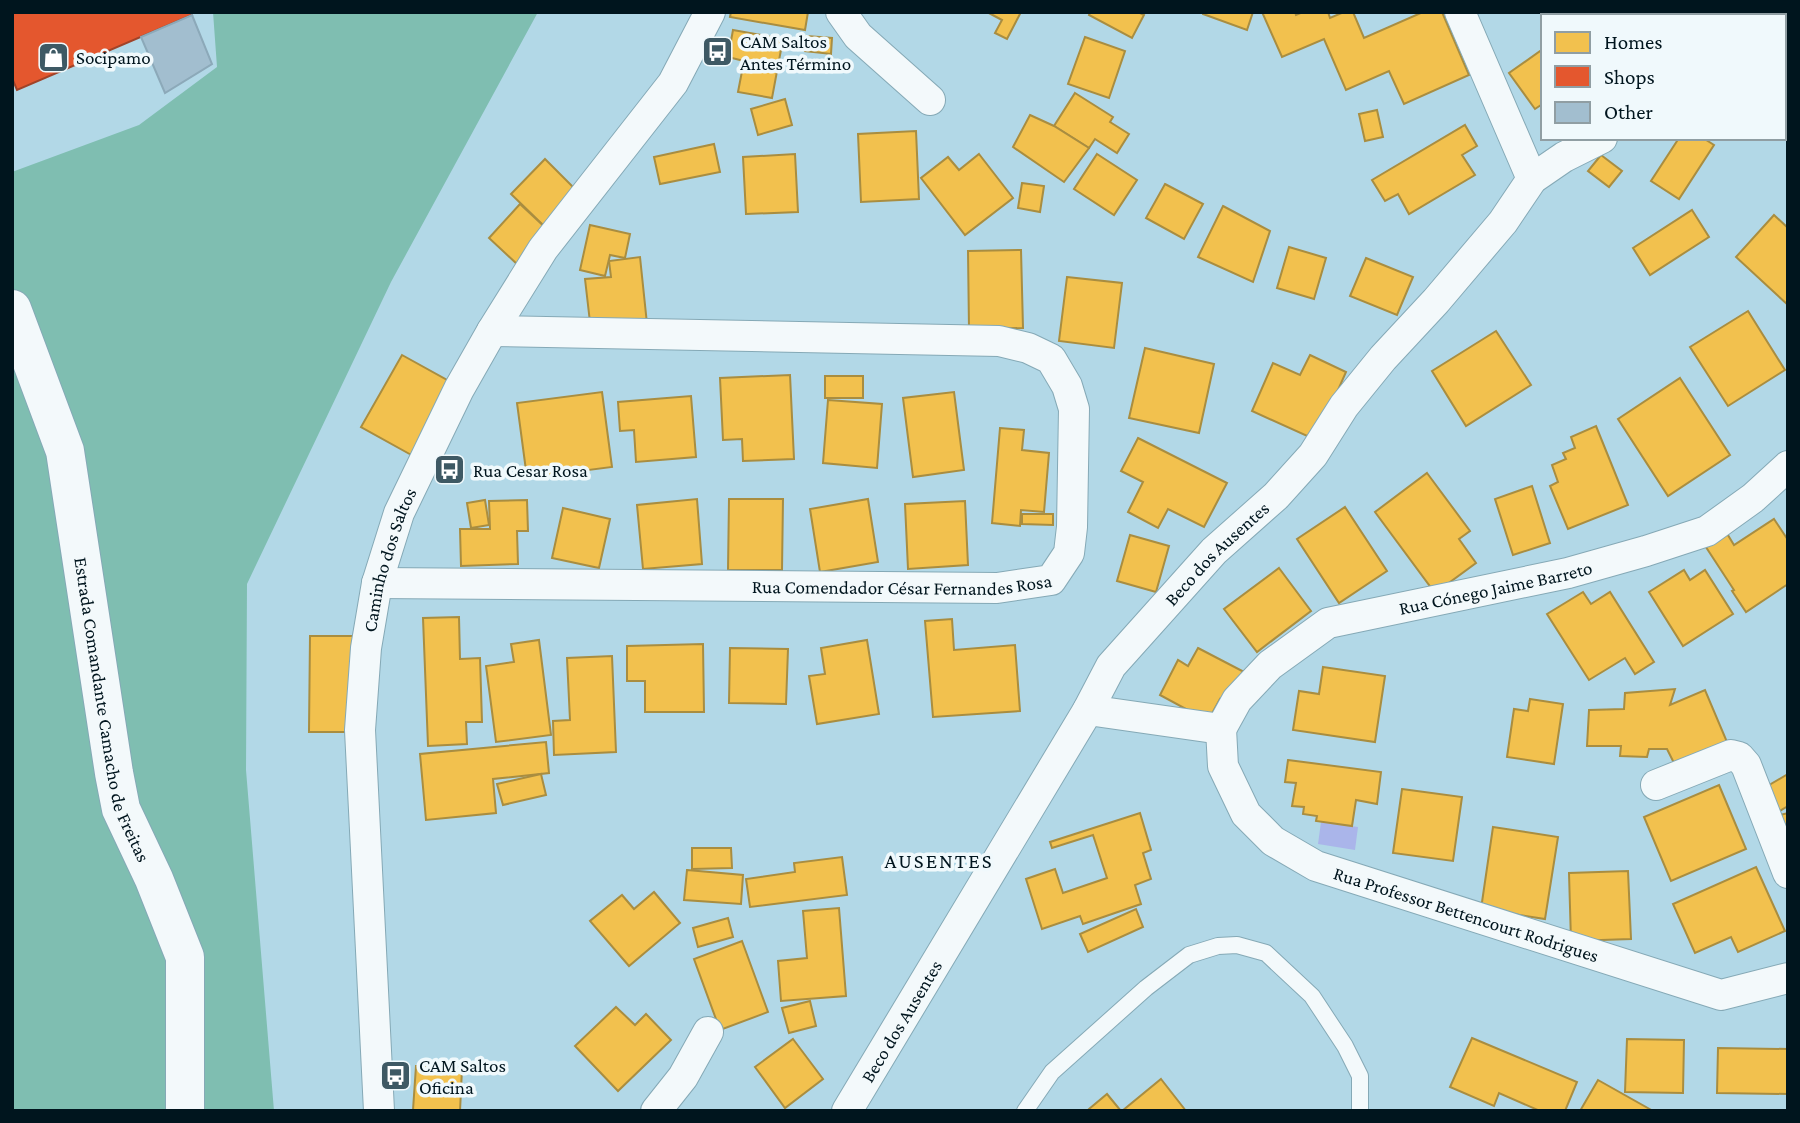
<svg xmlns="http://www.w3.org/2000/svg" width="1800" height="1123" viewBox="0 0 1800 1123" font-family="'Crimson Pro',serif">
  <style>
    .forest { fill: #7fbeb1 }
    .water { fill: #aab5ea }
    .homes { fill: #f2c14e; stroke: #a98d40; stroke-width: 2 }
    .shops { fill: #e4572e; stroke: #a04329; stroke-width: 2 }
    .building { fill: #a2becf; stroke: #8ca9b9; stroke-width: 2 }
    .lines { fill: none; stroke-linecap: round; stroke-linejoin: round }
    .lane-casing { stroke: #85a9b6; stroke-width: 18 }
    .street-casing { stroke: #85a9b6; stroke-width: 32 }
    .secondary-casing { stroke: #85a9b6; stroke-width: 40 }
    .lane { stroke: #f3f9fb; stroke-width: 16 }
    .street { stroke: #f3f9fb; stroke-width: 30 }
    .secondary { stroke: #f3f9fb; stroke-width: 38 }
    .labels { text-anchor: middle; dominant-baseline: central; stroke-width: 7; stroke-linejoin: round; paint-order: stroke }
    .poi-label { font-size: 19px; fill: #00151e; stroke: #f0f9fc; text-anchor: start }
    .street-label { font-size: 19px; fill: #00151e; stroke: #f0f9fc }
    .neighbourhood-label { font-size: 21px; letter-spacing: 2px; fill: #00151e; stroke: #f0f9fc }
  </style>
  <rect width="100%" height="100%" fill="#b2d8e7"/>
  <path class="forest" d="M213,12H538L391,282L247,584L246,770L274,1111H12V172L139,125L217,67Z"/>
  <path class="water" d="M1321,822L1358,827L1355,850L1318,844Z"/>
  <g class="homes">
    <path d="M731,12H808L805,30L730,17Z"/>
    <path d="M987,12H1021L1007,39L995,33L1002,20Z"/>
    <path d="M1090,12H1138L1144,15L1132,38L1089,15Z"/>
    <path d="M1203,12H1253L1247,30L1203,14Z"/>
    <path d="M1262,12H1295L1296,15L1303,12H1328L1330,18L1344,12H1353L1364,38L1423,12H1442L1469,75L1404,104L1389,71L1346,90L1324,39L1282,57Z"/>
    <path d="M1705,12H1772L1771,16H1705Z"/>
    <path d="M733,30L783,39L772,98L738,92L744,61L728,57Z"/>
    <path d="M806,36L832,38L831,54L805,51Z"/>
    <path d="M1085,37L1125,51L1109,98L1068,84Z"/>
    <path d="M1543,49V107L1541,105L1535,109L1509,73Z"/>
    <path d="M1075,93L1113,117L1110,122L1129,134L1117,153L1095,139L1089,148L1054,126Z"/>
    <path d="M785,99L792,125L758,135L751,109Z"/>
    <path d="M1377,110L1383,137L1365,141L1359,114Z"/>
    <path d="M1030,115L1054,126L1089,148L1064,182L1013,147Z"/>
    <path d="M1465,125L1477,146L1462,155L1475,175L1409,214L1398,194L1385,201L1372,180Z"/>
    <path d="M916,131L919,199L861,202L858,134Z"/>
    <path d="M1679,138H1703L1714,145L1679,199L1651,181Z"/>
    <path d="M714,144L720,172L660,184L654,157Z"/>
    <path d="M795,154L798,212L746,214L743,157Z"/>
    <path d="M979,154L1013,198L965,235L921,178L948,157L959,170Z"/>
    <path d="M1097,154L1137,180L1114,215L1074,189Z"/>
    <path d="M1601,155L1622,171L1609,187L1588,171Z"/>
    <path d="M545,159L577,191L543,225L511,194Z"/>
    <path d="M1022,183L1044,186L1040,212L1018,208Z"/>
    <path d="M1165,184L1203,204L1184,239L1146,218Z"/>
    <path d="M520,204L549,231L518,265L489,238Z"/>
    <path d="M1223,206L1270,231L1253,282L1198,257Z"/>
    <path d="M1692,210L1709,237L1650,275L1633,248Z"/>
    <path d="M1774,215L1788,228V305L1736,257Z"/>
    <path d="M590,225L630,234L625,258L610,255L605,276L580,270Z"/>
    <path d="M1289,247L1326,258L1314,299L1277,288Z"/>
    <path d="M1021,250L1023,328L969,329L968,251Z"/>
    <path d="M640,257L647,324L591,331L585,279L611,277L609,261Z"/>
    <path d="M1366,258L1413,277L1397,315L1350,296Z"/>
    <path d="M1067,277L1122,283L1114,348L1059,341Z"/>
    <path d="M1748,311L1785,370L1728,406L1690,347Z"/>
    <path d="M1496,331L1531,385L1466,426L1432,371Z"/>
    <path d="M1145,348L1214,364L1199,433L1129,418Z"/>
    <path d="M402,355L456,385L415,457L361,427Z"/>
    <path d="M1310,355L1346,372L1316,440L1252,411L1273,363L1300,375Z"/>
    <path d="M790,375L794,459L743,461L742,439L723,440L720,378Z"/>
    <rect x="825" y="376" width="38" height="22"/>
    <path d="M1680,378L1730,455L1668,496L1618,419Z"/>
    <path d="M602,392L612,467L527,478L517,403Z"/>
    <path d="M954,392L964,470L913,477L903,398Z"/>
    <path d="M691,396L696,457L636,462L634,430L620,431L618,402Z"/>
    <path d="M828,400L882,404L877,468L823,463Z"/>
    <path d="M1596,426L1628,505L1568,529L1550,486L1558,482L1552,465L1566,459L1563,453L1575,448L1571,437Z"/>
    <path d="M1000,428L1024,430L1022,450L1049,453L1044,512L1021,510L1020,526L992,523Z"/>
    <path d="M1138,438L1227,483L1204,527L1168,509L1158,528L1128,512L1143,482L1121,471Z"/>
    <path d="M1427,473L1470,531L1459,539L1476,563L1435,593L1375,512Z"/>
    <path d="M1532,486L1550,543L1513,555L1495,499Z"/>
    <path d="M697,499L702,564L643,569L637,505Z"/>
    <path d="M729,499H783L782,570H728Z"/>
    <path d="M868,499L878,562L820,572L810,509Z"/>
    <path d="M485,500L489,525L471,528L467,503Z"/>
    <path d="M527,500L528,531H517L518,564L461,566L460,529H490L489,501Z"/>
    <path d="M965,501L968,565L908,569L905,504Z"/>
    <path d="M1345,507L1387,571L1339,603L1297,539Z"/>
    <path d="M563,508L610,519L599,568L552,558Z"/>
    <path d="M1022,514H1053V525L1022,524Z"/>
    <path d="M1774,519L1788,540V584L1746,612L1732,591L1734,590L1702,541L1723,527L1734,545Z"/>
    <path d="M1130,535L1169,546L1156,592L1117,581Z"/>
    <path d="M1279,568L1311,611L1257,652L1224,609Z"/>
    <path d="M1684,570L1690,580L1705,570L1733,614L1683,646L1649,592Z"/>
    <path d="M1583,592L1591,604L1610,592L1654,662L1635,674L1625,658L1589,680L1547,614Z"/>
    <path d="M459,617L460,659L480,658L482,722H466L467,744L428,746L423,618Z"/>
    <path d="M952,619L954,650L1015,645L1020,711L933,717L925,621Z"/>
    <path d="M310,636H354L353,732H309Z"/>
    <path d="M539,640L551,735L496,742L486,666L514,662L511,644Z"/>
    <path d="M867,640L879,714L817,724L809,676L825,674L821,648Z"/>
    <path d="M703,644L704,712H645V681H627V646Z"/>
    <path d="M730,648L788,649L786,704L729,703Z"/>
    <path d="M1198,648L1248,674L1232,706L1220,699L1208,721L1160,695L1178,660L1188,666Z"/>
    <path d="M612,656L616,752L554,755L553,721L570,720L567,658Z"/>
    <path d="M1323,667L1385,676L1375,742L1293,730L1299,691L1319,694Z"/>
    <path d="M1675,689L1670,705L1705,690L1727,742L1674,763L1667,749H1649L1647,757L1620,756L1621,746H1587L1589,710L1624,709L1625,693Z"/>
    <path d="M1530,699L1563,704L1554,764L1507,757L1514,709L1528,711Z"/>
    <path d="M546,742L549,773L493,779L496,813L426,820L420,754Z"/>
    <path d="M1288,760L1381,772L1377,804L1356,800L1352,826L1316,821L1317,816L1303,814L1304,807L1292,806L1296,783L1285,782Z"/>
    <path d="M541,774L546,795L503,805L497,784Z"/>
    <path d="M1788,774V806L1778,812L1764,788Z"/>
    <path d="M1719,785L1746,849L1671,881L1644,817Z"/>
    <path d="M1402,789L1462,797L1453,861L1393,853Z"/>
    <path d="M1140,813L1151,850L1143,853L1151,879L1135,885L1141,904L1083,924L1080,916L1042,929L1026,879L1055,869L1063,893L1107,878L1093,835L1052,848L1050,842Z"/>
    <path d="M1788,813V852L1776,816Z"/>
    <path d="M1493,827L1558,837L1545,919L1481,909Z"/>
    <path d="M692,848H731L732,868L692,869Z"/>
    <path d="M842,857L847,895L750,907L746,879L795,872L794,863Z"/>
    <path d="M1756,867L1785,931L1738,952L1731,937L1695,953L1673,904Z"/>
    <path d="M687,870L743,875L741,904L684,900Z"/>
    <path d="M1628,871L1631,939L1571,941L1569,873Z"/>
    <path d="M654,892L680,923L629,966L590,921L622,895L634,909Z"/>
    <path d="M839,908L846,996L781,1001L778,961L807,958L803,911Z"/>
    <path d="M1136,909L1143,927L1088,952L1080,934Z"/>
    <path d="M728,918L733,937L698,947L693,928Z"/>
    <path d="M742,941L768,1012L720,1030L694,959Z"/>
    <path d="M810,1001L816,1026L789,1033L782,1008Z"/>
    <path d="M616,1007L635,1025L646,1014L671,1040L618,1091L575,1046Z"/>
    <path d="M1472,1038L1577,1082L1565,1111H1540L1499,1093L1494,1106L1450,1087Z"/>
    <path d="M793,1039L823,1079L785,1108L755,1067Z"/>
    <path d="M1627,1039L1684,1040L1683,1093L1625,1092Z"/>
    <path d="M1718,1048L1788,1049V1094L1717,1093Z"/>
    <path d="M416,1066L462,1069L460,1111L413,1110Z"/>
    <path d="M1161,1079L1186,1111H1122Z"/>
    <path d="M1598,1080L1653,1111H1580Z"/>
    <path d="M1107,1094L1121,1111H1090L1089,1109Z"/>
  </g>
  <path class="shops" d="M12,12H191L192,15L17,90L12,78Z"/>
  <path class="building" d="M192,15L212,64L165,93L141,37Z"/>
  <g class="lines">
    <defs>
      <path id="lane" d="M1025,1111L1052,1072L1146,988L1189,955L1218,946L1237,945L1266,953L1312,996L1345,1046L1360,1076V1111"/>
      <g id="street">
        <path d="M841,12L858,36L930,100"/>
        <path d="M1460,12L1532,179"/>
        <path d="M1692,16L1693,12"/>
        <path id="s1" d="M377,583L997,588L1051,580L1069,553L1072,527L1074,409L1067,386L1051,359L1028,348L999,341L492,331"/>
        <path d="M1088,710L1221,729"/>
        <path id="s2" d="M1221,729L1223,766L1246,814L1273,841L1316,866L1721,995L1788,978"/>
        <path id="s3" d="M1221,729L1237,700L1270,665L1328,623L1568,573L1646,551L1707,531L1753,498L1788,466"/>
        <path d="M1656,785L1731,755L1739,757L1746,765L1788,873"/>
        <path id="s4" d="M379,1111L360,730L366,648L377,583L399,513L459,389L492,331L543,249L673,83L710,12"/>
        <path d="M656,1111L683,1077L708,1032"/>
        <path id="s5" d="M847,1111L1088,710L1111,666L1214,551L1276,496L1313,455L1344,406L1383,358L1436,301L1503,222L1532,179L1564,157L1602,138"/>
      </g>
      <g id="secondary">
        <path id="s6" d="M12,309L65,451L114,773L121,809L154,879L185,957V1111"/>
      </g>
    </defs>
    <use href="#lane" class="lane-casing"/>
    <use href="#street" class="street-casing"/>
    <use href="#secondary" class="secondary-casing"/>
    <use href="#lane" class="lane"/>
    <use href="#street" class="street"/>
    <use href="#secondary" class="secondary"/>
  </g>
  <defs>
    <symbol id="bus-square" viewBox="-11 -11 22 22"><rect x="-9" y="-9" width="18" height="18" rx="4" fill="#3e5964" stroke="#f0f9fc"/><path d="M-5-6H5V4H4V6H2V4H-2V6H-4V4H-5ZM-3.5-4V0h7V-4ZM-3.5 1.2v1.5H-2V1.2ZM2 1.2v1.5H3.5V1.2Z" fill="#fff"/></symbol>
    <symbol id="shop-square" viewBox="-11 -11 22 22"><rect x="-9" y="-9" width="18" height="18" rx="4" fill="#3e5964" stroke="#f0f9fc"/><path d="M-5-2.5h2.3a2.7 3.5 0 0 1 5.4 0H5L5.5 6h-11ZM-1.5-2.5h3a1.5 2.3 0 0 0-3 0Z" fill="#fff"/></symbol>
  </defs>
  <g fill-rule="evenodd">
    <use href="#bus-square" x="700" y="34" width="35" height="35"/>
    <use href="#shop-square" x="36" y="40" width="35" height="35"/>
    <use href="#bus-square" x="432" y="452" width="35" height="35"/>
    <use href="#bus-square" x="378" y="1058" width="35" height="35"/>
  </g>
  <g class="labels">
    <g class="poi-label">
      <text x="740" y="41">CAM Saltos<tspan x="740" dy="22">Antes Término</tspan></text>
      <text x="76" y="57">Socipamo</text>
      <text x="473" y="470">Rua Cesar Rosa</text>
      <text x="419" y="1065">CAM Saltos<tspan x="419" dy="22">Oficina</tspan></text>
    </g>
    <g class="street-label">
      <text stroke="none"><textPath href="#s5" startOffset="672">Beco dos Ausentes</textPath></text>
      <text stroke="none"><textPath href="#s4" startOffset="555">Caminho dos Saltos</textPath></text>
      <text stroke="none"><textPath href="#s1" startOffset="525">Rua Comendador César Fernandes Rosa</textPath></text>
      <text stroke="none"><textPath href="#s3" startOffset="324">Rua Cónego Jaime Barreto</textPath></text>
      <text stroke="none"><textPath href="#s6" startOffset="415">Estrada Comandante Camacho de Freitas</textPath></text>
      <text stroke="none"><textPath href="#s2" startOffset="336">Rua Professor Bettencourt Rodrigues</textPath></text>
      <text stroke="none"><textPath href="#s5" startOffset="105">Beco dos Ausentes</textPath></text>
    </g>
    <g class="neighbourhood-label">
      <text x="939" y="861">AUSENTES</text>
    </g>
  </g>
  <rect width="1800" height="1123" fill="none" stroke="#00151e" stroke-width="28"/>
  <rect x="1541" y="14" width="245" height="126" fill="#f0f9fc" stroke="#909ea3" stroke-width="2"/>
  <rect x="1555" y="32" width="35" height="21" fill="#f2c14e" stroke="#909ea3" stroke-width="2"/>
  <text x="1604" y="49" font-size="21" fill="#00151e">Homes</text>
  <rect x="1555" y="66" width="35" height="21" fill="#e4572e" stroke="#909ea3" stroke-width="2"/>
  <text x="1604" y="84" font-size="21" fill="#00151e">Shops</text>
  <rect x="1555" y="102" width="35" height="21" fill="#a2becf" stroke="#909ea3" stroke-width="2"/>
  <text x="1604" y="119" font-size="21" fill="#00151e">Other</text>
</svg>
